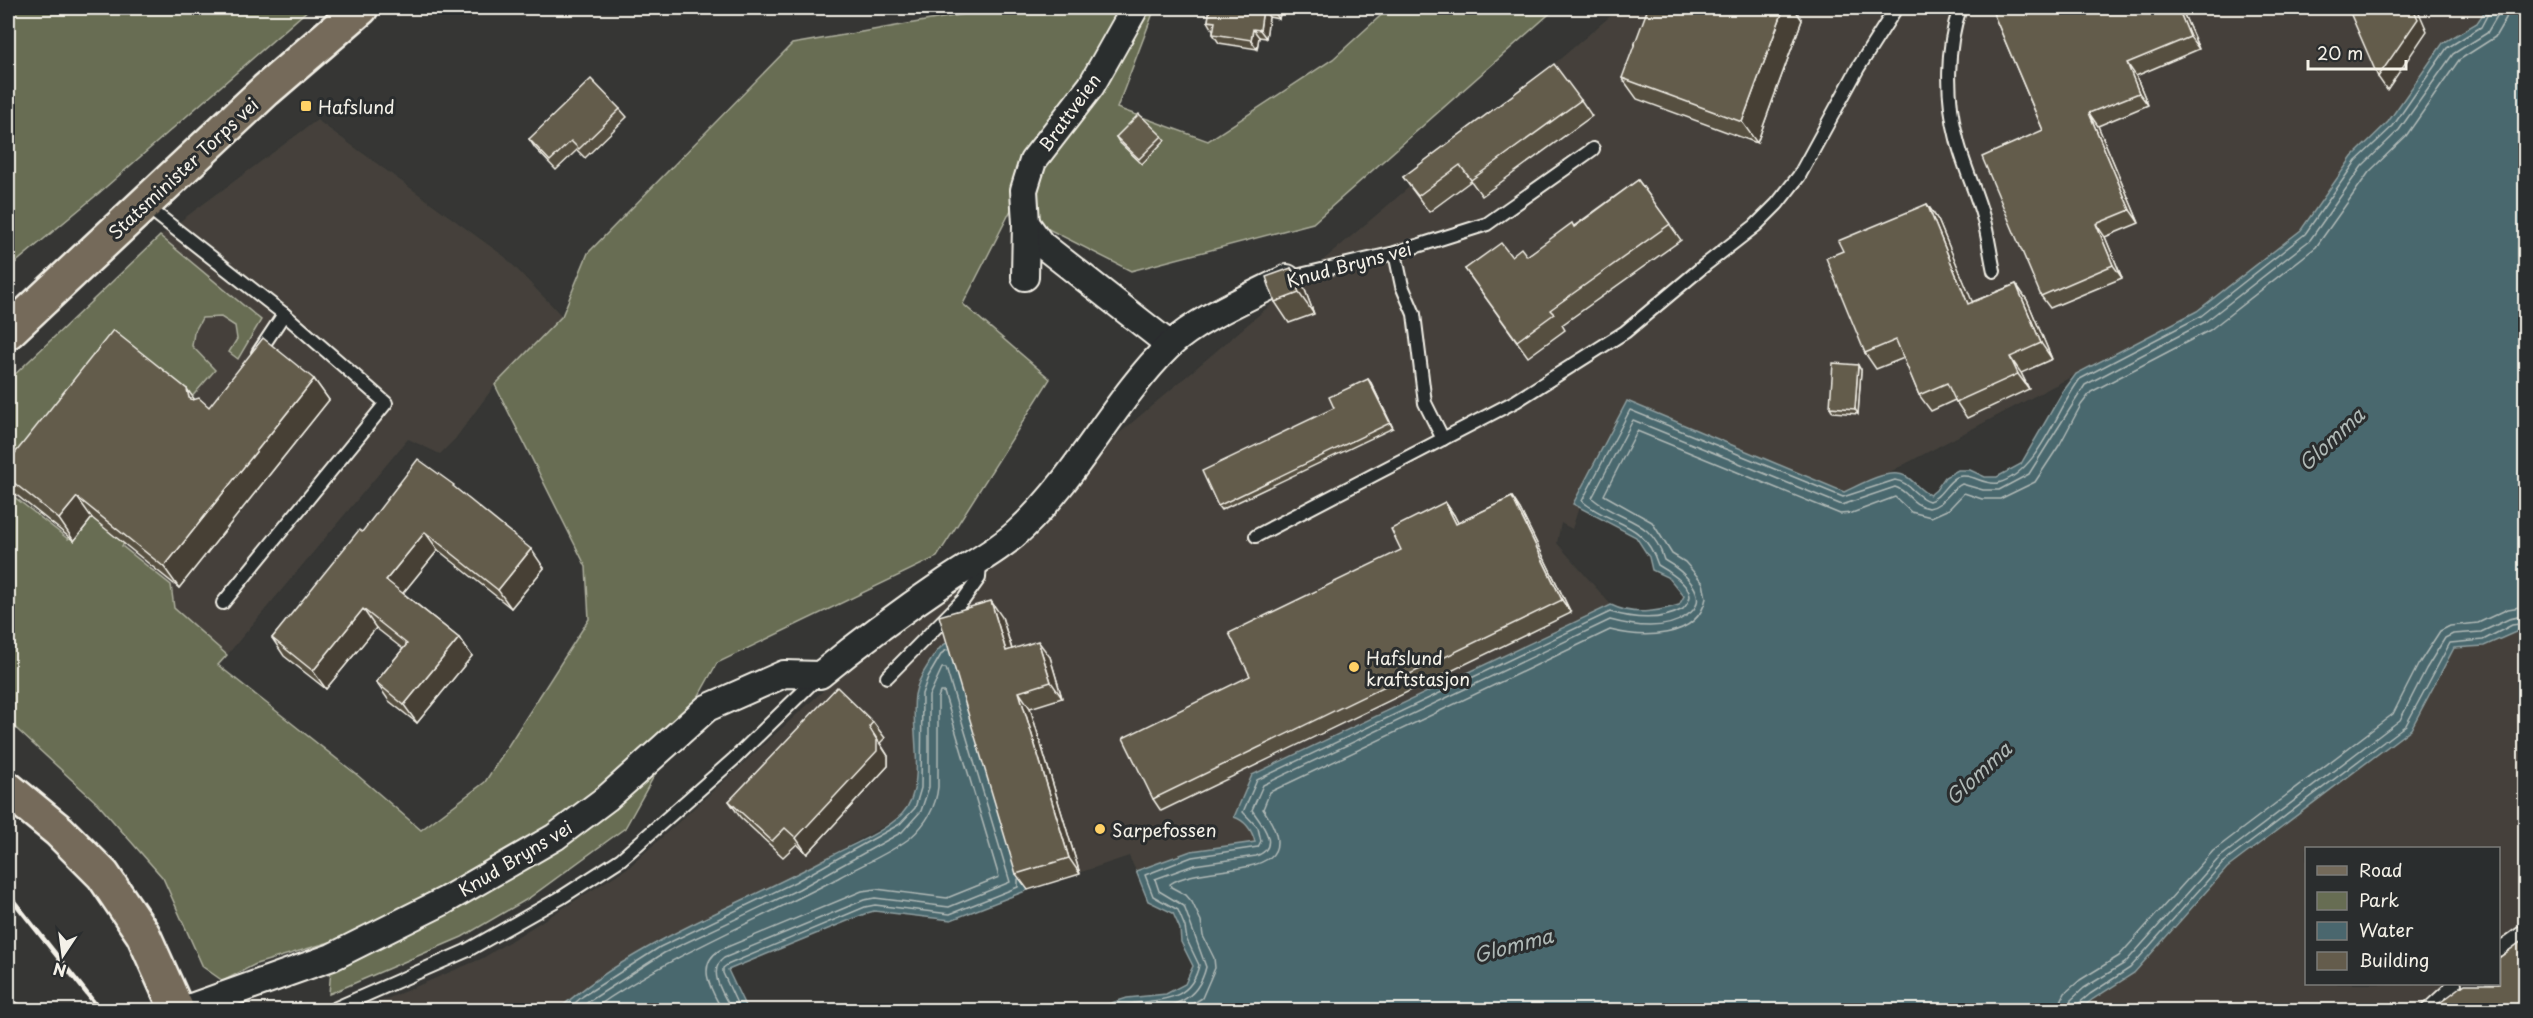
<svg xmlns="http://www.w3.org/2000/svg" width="2533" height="1018" viewBox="0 0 2533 1018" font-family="'Playpen Sans',sans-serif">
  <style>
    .built { fill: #44413b; fill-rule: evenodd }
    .green { fill: #676d53; stroke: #aeaf9e; stroke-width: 1.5 }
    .water { fill: #4a676e; stroke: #8e9e9f; stroke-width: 1.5 }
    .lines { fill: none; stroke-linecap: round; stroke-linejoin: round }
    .shore { stroke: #b0bab7; stroke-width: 1.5 }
    .service-casing { stroke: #f4f1e8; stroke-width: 16 }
    .minor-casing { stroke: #f4f1e8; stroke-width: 30 }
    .primary-casing { stroke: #f4f1e8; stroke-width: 38 }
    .trunk-casing { stroke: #f4f1e8; stroke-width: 38 }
    .service { stroke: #2a2d2e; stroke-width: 12 }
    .minor { stroke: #2a2d2e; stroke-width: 26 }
    .primary { stroke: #746a5a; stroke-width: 33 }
    .trunk { stroke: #746a5a; stroke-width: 33 }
    .rail { stroke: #f4f1e8; stroke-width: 4.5 }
    .wall { fill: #564f41; stroke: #f4f1e8; stroke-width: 1.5 }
    .shaded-wall { fill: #464035; stroke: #f4f1e8; stroke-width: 1.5 }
    .building { fill: #645c4c; stroke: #f4f1e8; stroke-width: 1.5 }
    .poi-dot { fill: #ffd166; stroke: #2a2d2e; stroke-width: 2 }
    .labels { text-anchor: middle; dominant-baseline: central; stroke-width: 6; stroke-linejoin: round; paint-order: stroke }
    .poi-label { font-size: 18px; fill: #f4f1e8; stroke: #2a2d2e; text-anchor: start }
    .street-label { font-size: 18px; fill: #f4f1e8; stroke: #2a2d2e }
    .water-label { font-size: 20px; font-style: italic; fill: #b0bab7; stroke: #2a2d2e }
  </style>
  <rect width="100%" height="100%" fill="#363634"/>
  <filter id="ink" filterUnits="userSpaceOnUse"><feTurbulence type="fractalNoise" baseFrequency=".0167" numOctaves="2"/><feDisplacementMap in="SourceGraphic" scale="12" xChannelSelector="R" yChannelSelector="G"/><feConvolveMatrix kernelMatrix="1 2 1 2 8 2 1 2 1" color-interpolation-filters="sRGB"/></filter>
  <g filter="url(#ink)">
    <g class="built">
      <path d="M1620,8H2487L2477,23L2443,44L2388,122L2352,157L2301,230L2245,275L2197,311L1884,475L1844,492L1627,401L1573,504L1579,507L1572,529L1561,523L1557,543L1611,605L1252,775L1234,817L1242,820L1253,832L1256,842L1191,851L1136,871L1129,856L1028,890L915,706V787L909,805L895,820L792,877L657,941L579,991L558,1010H361L483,958L629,867L857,660L1038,532L1063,506L1115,437Z"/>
      <path d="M317,120L505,257L562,316L495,385L455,439L440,454L408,439L227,655L97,803L8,721V381L160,236Z"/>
      <path d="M2525,628V1010H2079L2093,999L2134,973L2227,868L2411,729L2454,648L2484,646ZM2306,848H2498V984H2306Z"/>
    </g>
    <g class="green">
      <path d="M8,8H310L99,193L8,269Z"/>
      <path d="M984,8H1155L1117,108L1208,141L1333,59L1389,8H1556L1313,223L1131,271L1011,210L963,304L1050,379L937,557L717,663L625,828L529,898L462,937L329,994L333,941L256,964L223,981L203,967L163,878L97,803L8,721V381L160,236L261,320L238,359L229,352L237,339L235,326L221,317L202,318L194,333L192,346L215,370L190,399L122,348L8,492L68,539L108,489L144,517L122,546L171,585L174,608L227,655L218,665L356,774L421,830L485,782L589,619L586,567L495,385L562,316L588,253L792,44L977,12Z"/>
    </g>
    <g class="water">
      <path d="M2487,8H2525V628L2484,646L2454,648L2411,729L2227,868L2134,973L2093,999L2079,1010H1095L1096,1008L1127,998L1166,994L1185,984L1193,966L1181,942L1180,929L1173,913L1148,901L1136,871L1191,851L1255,842C1252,830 1246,821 1234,817L1252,775L1611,605C1633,616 1656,612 1679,605L1684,596L1669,578L1652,570L1649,557L1636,537L1573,504L1627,401L1844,492C1860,485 1890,466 1907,477C1916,483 1920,491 1930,495L1936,490L1945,477L1958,470H1970L1985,477H1997L2021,464L2062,393L2076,374L2197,311L2301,230L2352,157L2388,122L2443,43L2477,23Z"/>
      <path d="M952,640L1028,890L951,920L874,911L867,913L728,970L747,1010H558C635,941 737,907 827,858C849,846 885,832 902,814C928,786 910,731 915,695C917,684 922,674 928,665C935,653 939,646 952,640Z"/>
    </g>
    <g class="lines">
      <g class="shore">
        <path d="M567,1010L583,996L660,947L795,882L900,824L915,808L921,788L922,694L928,677L942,653L947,650"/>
        <path d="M578,1010L588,1002L664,953L799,889L902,832L921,811L929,787V696L942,668H946L1010,882L949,907L875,898L864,900L724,958C706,970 724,996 732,1010"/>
        <path d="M592,1010C668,956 755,922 838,878C861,865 889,854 910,838C925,825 936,807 938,787V698L940,692H944L999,877L947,898L876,889L862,891L720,950C695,965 712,991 722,1010"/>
        <path d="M740,1010L723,973V968L727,965L865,907L875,905L950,914L1018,887V879"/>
        <path d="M1108,1010C1115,1008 1123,1005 1131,1004C1161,999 1191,1002 1199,965L1187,940L1185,927L1178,910L1153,896L1145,875L1192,857L1258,847L1261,841L1258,828L1243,812L1257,780L1610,612C1634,619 1660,622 1683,609C1686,606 1690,600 1690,596C1689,584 1667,570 1658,565C1644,520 1613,527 1582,501L1630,410L1843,497L1895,480C1910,482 1915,497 1929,501C1942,497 1945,483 1957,477C1971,472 1983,486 1998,483C2038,473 2057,409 2080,379L2201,316L2305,234L2356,161L2393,126L2447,48L2481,27L2491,8"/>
        <path d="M1138,1010C1171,1007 1197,1004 1206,967L1184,906L1159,891L1155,879L1194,865L1256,856C1282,847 1261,823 1252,810L1263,785L1610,620C1632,626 1665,631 1686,616C1715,598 1682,570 1664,560C1652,517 1621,523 1592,498L1633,420L1842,505L1895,487C1909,491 1910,505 1929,508C1945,505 1949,490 1962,484L1983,490H1999L2029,474L2085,385L2205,322L2310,240L2362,166L2399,130L2453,54L2487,33L2497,16L2499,8"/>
        <path d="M1183,1010L1202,998L1215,968L1214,958L1203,936L1201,921L1192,902L1186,895L1171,887L1170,884C1206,860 1316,885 1263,809L1270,792L1610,630C1641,638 1698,640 1706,598L1703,583L1685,562L1672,554L1652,522L1604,495L1637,431L1840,514L1852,513L1895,497L1911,512L1931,517L1949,509L1964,493L1982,499H2000L2035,482L2060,444L2081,405L2091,392L2210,330L2316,247L2369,172L2406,136L2459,60L2495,37L2506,18L2508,8"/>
        <path d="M2060,1010L2061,1001L2065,993L2080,980L2119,956L2213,851L2393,714L2418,665L2440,631L2450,626L2478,623L2508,609L2526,606"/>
        <path d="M2069,1010L2071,1000L2084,988L2125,963L2219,858L2400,720L2426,669L2445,638L2453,634L2481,632L2509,619L2526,615"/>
        <path d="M2076,1010L2078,1004L2090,994L2130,968L2223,863L2406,725L2450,643L2483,640L2512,625L2526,623"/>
      </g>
      <defs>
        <g id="service">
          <path d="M1960,8C1946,48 1946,97 1957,139C1963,165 1976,191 1983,217C1988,235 1990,253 1994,271"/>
          <path d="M146,206L284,314L386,403L223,603"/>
          <path d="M1395,253L1402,286L1414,314L1425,403L1443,439"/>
          <path d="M1287,278L1395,253L1487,224L1593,149"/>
          <path d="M258,353L284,314"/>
          <path d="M1256,536L1516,401L1625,332L1705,265L1755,226L1777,204L1799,176L1858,68L1896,8"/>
          <path d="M887,677L964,599L979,578L980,561"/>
          <path d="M2498,950L2526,930"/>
          <path d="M8,1008L16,1010"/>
          <path d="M334,1009L466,951L562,897L621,859L734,759L817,678"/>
          <path d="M2427,1010L2455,984"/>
        </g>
        <g id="minor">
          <path d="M1026,223L1041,244L1170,345"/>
          <path d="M1025,277L1026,223L1024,190L1033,161L1091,86L1135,8"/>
          <path d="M183,1010L332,957L444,901L555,837L607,798L707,708L784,674L820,675C860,642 902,611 945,582C971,564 1000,550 1023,527C1079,474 1114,400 1169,346C1197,319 1252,296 1287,278"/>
        </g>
        <path id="primary" d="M8,789L59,831L103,875L143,934L177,1010"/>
        <path id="trunk" d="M8,332L266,90L361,8"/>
      </defs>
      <use href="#service" class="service-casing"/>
      <use href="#minor" class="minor-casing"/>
      <use href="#primary" class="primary-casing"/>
      <use href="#trunk" class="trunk-casing"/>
      <use href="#service" class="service"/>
      <use href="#minor" class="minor"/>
      <use href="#primary" class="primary"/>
      <use href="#trunk" class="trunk"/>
      <path class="rail" d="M8,894L100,1010"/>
    </g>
    <g class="wall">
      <path d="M1210,8H1281L1279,19L1269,17L1266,38L1259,37L1257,49L1219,43L1213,34V30L1208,21Z"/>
      <path d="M1784,8H1794L1802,20L1757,143L1637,99L1622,78Z"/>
      <path d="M1991,8H2182H2181L2199,49L2136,76L2148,105L2098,126L2139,223L2105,237L2122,278L2050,308L2041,296L2043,130Z"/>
      <path d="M1581,100L1592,116L1482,196L1471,181L1429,212L1403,177Z"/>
      <path d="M620,109L627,117L585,158L577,150L556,170L535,148L529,139Z"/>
      <path d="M1162,136L1165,140L1142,164L1119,142L1116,137Z"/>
      <path d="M1638,180L1681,240L1562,325L1565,330L1528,357L1465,269L1527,256L1574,226Z"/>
      <path d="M1927,204L1938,220L1972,302L2016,284L2027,300L2052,359L2021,373L2029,389L1967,418L1955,400L1931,411L1919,395L1904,358L1876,369L1865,353L1843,251Z"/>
      <path d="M1291,268L1305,290L1314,314L1289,323L1275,302Z"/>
      <path d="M1861,370L1858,414L1833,412L1830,407Z"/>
      <path d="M314,379L329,400L179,588L92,518L74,541L14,493L8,484V462L187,389L194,400L209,407Z"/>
      <path d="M1368,379L1371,383L1393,428L1221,510L1218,506Z"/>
      <path d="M457,490L544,568L511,608L438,550L403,593L459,638L472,656L417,723L389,701L376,682L403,649L376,628L326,689L284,656L272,638L362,532Z"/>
      <path d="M1512,497L1520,509L1571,613L1161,811L1153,799L1250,676L1401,550L1445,502L1454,515L1458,523Z"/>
      <path d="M1002,617L1012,649L1050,657L1062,698L1030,708L1080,874L1028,890L1016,874Z"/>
      <path d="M873,722L885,738L880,743L888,756V766L807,854L797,844L783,857L740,817L729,801Z"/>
    </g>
    <g class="shaded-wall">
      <path d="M1273,8H1281L1279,19L1273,10Z"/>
      <path d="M1784,8H1794L1802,20L1757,143L1742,122Z"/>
      <path d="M2178,8H2181L2199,49L2190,37Z"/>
      <path d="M2413,8H2417L2427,31L2387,90L2378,77Z"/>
      <path d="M1263,9L1269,17L1266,38L1260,30Z"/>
      <path d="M1253,29L1259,37L1257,49L1251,40Z"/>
      <path d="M2127,63L2136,76L2148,105L2139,93Z"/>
      <path d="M2089,113L2098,126L2139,223L2130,210Z"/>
      <path d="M1927,204L1938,220L1980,320L1968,304Z"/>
      <path d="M2096,224L2105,237L2122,278L2113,265Z"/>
      <path d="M1291,268L1305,290L1314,314L1299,293Z"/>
      <path d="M2016,284L2027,300L2052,359L2041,343Z"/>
      <path d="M2010,357L2021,373L2029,389L2018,374Z"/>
      <path d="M1858,365L1861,370L1858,414L1855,409Z"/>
      <path d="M314,379L329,400L179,588L164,567Z"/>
      <path d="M1368,379L1371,383L1393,428L1390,423Z"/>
      <path d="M187,389L202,410L189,398Z"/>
      <path d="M77,497L92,518L74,541L59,519Z"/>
      <path d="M1512,497L1520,509L1571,613L1562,600Z"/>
      <path d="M1445,502L1454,515L1465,536L1456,524Z"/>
      <path d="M425,532L438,550L399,598L386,580Z"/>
      <path d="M531,549L544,568L511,608L498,590Z"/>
      <path d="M991,601L1002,617L1017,666L1006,651Z"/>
      <path d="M363,609L376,628L326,689L313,671Z"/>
      <path d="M459,638L472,656L417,723L404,705Z"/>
      <path d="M1038,641L1050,657L1062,698L1051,682Z"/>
      <path d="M1019,692L1030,708L1080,874L1069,858Z"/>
      <path d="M869,727L888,756V766L807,854L796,838Z"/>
    </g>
    <g class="building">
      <path d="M1210,8H1273V10L1263,9L1260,30L1253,29L1251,40L1213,34L1215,22L1208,21Z"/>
      <path d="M1648,8H1784L1742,122L1622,78Z"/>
      <path d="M1991,8H2178L2190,37L2127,63L2139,93L2089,113L2130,210L2096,224L2113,265L2041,296L1982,157L2043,130Z"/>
      <path d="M2348,8H2413L2418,19L2378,77Z"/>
      <path d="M1554,64L1581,100L1471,180L1460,165L1418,196L1403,177Z"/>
      <path d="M591,79L620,109L579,149L571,141L550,161L529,139Z"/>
      <path d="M1139,114L1162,136L1139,159L1116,137Z"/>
      <path d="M1638,180L1670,224L1550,310L1554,314L1517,341L1465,269L1501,243L1511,256L1521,248L1527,256L1572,223L1574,227Z"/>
      <path d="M1927,204L1968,304L2016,284L2041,343L2010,357L2018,374L1956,402L1947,383L1919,395L1896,340L1865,353L1826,258L1843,251L1838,241Z"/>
      <path d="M1291,268L1299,293L1275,302L1266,277Z"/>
      <path d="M113,330L187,389L189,398L193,400L199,398L209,407L263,338L314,379L164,567L77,497L59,519L8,478V462Z"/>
      <path d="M1833,363L1858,365L1855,409L1830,407Z"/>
      <path d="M1368,379L1390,423L1218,506L1202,471L1334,408L1329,397Z"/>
      <path d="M418,459L454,485L453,486L531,549L498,590L425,532L386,580L459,638L404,705L376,682L407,644L363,609L313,671L272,638L359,530L362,532Z"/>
      <path d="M1512,497L1562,600L1153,799L1123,738L1250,676L1229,633L1401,550L1391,529L1445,502L1456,524Z"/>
      <path d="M991,601L1006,651L1038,641L1051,682L1019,692L1069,858L1016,874L939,616Z"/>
      <path d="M837,687L873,722L869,727L877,740V751L796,838L785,828L772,841L729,801Z"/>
      <path d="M2526,938V1011H2429L2465,984H2499V958Z"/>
    </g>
  </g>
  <g class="poi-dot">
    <rect x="300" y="100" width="12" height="12" rx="3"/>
    <circle cx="1354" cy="667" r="6"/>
    <circle cx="1100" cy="829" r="6"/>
  </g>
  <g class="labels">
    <g class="poi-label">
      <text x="318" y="106">Hafslund</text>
      <text x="1366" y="657">Hafslund<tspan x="1366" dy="21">kraftstasjon</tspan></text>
      <text x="1112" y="829">Sarpefossen</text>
    </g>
    <g class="street-label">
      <text transform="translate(1069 112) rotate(-54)">Brattveien</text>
      <text transform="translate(183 168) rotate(-43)">Statsminister Torps vei</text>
      <text transform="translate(1349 264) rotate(-15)">Knud Bryns vei</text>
      <text transform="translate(515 858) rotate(-31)">Knud Bryns vei</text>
    </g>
    <g class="water-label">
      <text transform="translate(2331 439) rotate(-43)">Glomma</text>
      <text transform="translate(1978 773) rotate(-43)">Glomma</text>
      <text transform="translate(1513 945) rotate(-15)">Glomma</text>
    </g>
  </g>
  <rect width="2533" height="1018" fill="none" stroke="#2a2d2e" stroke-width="30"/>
  <rect x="15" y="15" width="2503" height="988" fill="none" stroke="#f4f1e8" stroke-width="2" filter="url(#ink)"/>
  <rect x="2305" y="847" width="195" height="138" fill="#2a2d2e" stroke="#7b7b78" stroke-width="1.5"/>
  <rect x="2317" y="866" width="30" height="9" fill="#746a5a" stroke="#7b7b78" stroke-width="1.5"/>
  <text x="2359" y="877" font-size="18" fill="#f4f1e8">Road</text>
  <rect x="2317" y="892" width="30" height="18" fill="#676d53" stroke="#7b7b78" stroke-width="1.5"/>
  <text x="2359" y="907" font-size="18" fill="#f4f1e8">Park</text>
  <rect x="2317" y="922" width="30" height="18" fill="#4a676e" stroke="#7b7b78" stroke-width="1.5"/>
  <text x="2359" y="937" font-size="18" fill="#f4f1e8">Water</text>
  <rect x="2317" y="952" width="30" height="18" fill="#645c4c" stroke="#7b7b78" stroke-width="1.5"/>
  <text x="2359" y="967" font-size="18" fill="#f4f1e8">Building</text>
  <g transform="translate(63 955) rotate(193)" stroke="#2a2d2e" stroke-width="4.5" paint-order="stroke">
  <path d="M0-4.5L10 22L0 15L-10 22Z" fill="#f4f1e8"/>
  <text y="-9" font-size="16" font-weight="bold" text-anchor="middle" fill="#f4f1e8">N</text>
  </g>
  <path d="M2308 60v9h98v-9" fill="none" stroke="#f4f1e8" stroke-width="3"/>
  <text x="2317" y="60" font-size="18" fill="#f4f1e8" stroke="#2a2d2e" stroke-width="4.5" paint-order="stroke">20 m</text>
</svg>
